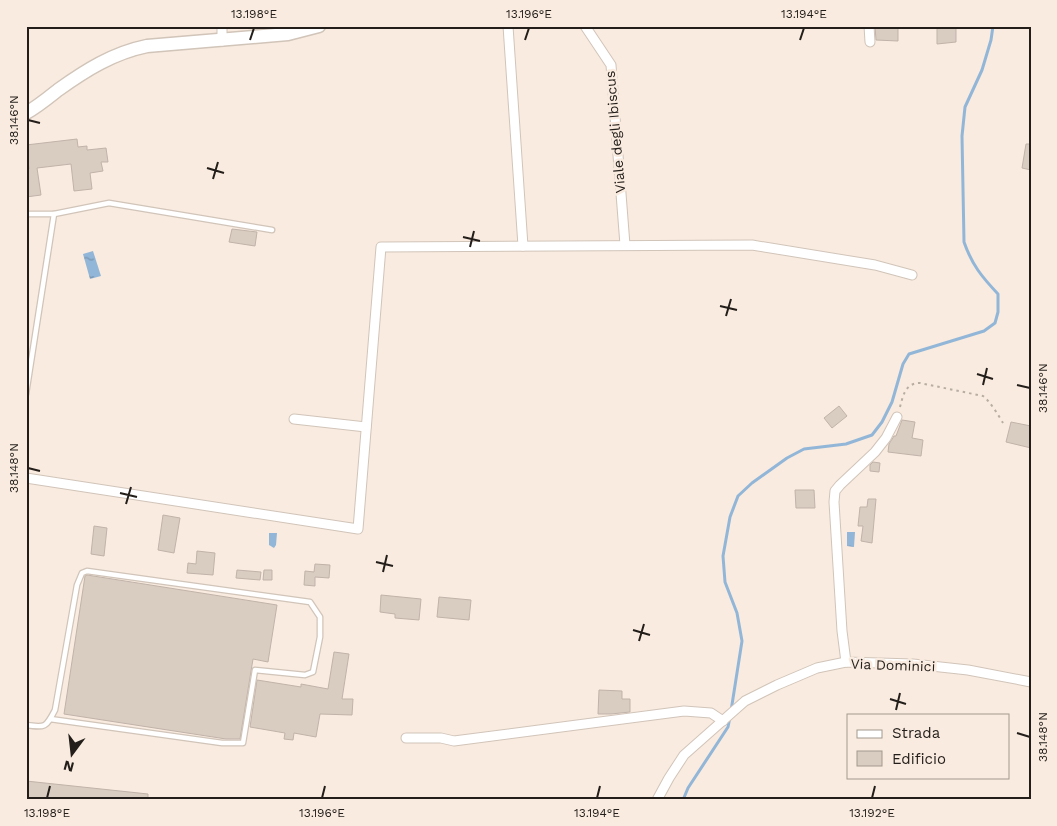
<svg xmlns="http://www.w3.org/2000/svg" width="1057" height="826" viewBox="0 0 1057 826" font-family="'Work Sans',sans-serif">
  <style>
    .water { fill: url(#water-ripples) }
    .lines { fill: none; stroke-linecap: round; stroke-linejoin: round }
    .stream { stroke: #92b6d8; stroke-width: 3 }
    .building { fill: #d9ccc1; stroke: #c1b3a9 }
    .lane-casing { stroke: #d1c4b9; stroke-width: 7 }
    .street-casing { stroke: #d1c4b9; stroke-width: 11 }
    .secondary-casing { stroke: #d1c4b9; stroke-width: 15 }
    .path { stroke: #b8ada3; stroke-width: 2; stroke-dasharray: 2.5 4; stroke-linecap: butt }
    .lane { stroke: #fff; stroke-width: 4.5 }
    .street { stroke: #fff; stroke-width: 9 }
    .secondary { stroke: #fff; stroke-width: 12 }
    .ticks { fill: none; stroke: #231e1a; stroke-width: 2 }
    .labels { text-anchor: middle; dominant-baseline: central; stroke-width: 5; stroke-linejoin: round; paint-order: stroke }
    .street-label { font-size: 14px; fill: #231e1a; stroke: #f9ebdf }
    .neatline { fill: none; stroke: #231e1a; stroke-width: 2 }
    .ticks-label { font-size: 12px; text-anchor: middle; fill: #231e1a }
  </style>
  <defs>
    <pattern id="water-ripples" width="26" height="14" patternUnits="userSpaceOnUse" patternTransform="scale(1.25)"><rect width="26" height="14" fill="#92b6d8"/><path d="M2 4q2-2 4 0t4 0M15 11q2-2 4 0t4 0" fill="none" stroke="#7793ae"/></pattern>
  </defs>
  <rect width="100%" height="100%" fill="#f9ebdf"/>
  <g class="water">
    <path d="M93,251L101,276L90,279L83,254Z"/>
    <path d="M847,532H855L854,547L847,546Z"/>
    <path d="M269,533H277L276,545L274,548L269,545Z"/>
  </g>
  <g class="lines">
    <g class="stream">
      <path d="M731,711L742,641L737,613L725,582L723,556L730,517L738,496L752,483L787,458L804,449L846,444L872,435L882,422L892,402L903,364L909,354L984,331L995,323L998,312V294C982,277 972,265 964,242L962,136L965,107L982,70L991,40L993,26"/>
      <path d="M683,800L688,788L728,727L730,717"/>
    </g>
  </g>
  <g class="building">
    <path d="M875,26H898V41L876,40Z"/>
    <path d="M937,26H956V42L937,44Z"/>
    <path d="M77,139L78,147L87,146V150L106,148L108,162H101L103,171L90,173L92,189L74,191L71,164L37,168L41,195L26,197V170L29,169L26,145Z"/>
    <path d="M1026,144H1031V170L1022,168Z"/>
    <path d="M232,229L257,232L255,246L229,242Z"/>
    <path d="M839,406L847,416L832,428L824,418Z"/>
    <path d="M902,420L915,422L912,438L923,440L921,456L888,452L889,444L894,436H896Z"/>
    <path d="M1011,422L1031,426V448L1006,442Z"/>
    <path d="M873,462L880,463L879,472L870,471V465Z"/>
    <path d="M795,490H814L815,508H796Z"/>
    <path d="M868,499H876L872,543L861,541L863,526H858L860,507H867Z"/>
    <path d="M163,515L180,518L174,553L158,550Z"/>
    <path d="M94,526L107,528L104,556L91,554Z"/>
    <path d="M197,551L215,553L213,575L187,573L188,563L196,564Z"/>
    <path d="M315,564L330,565L329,578L315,577V586L304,585L305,571L314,572Z"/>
    <path d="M237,570L261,572L260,580L236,578Z"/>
    <path d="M264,570H272V580H263Z"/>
    <path d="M87,575L277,605L268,662L253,659L240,739H226L64,714L85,576Z"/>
    <path d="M381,595L421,599L419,620L395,618V614L380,612Z"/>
    <path d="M439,597L471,600L469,620L437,617Z"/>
    <path d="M334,652L349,654L342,699H353L352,715L320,714L316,737L294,733L293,740L284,739L285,733L250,727L257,680L301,687V684L328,689Z"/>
    <path d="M599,690L622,691V699H630V712L611,714H598Z"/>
    <path d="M26,781L148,794V800H26Z"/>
  </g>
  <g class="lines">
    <defs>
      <g id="lane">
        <path d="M26,214H54L109,203L272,230"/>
        <path d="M26,394L54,214"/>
        <path d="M26,725C46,728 46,727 55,710L77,585L82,573L87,571L310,602L320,617V637L313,672L305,675L255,670L243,743H222L50,719"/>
      </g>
      <g id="street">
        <path d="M508,26L523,246"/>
        <path d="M585,26L611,65L625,245"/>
        <path d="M869,26L870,42"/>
        <path d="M222,41V26"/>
        <path d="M294,419L366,427"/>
        <path d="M26,478L358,529L381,247L752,245L875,265L912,275"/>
        <path d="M846,662L842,631L834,502L835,491L840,485L875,452L886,438L897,417"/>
        <path d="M406,738H441L454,741L684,711L711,713L723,721"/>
        <path d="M657,800L669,778L684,755L745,701L777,685L817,668L846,662L913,664L968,670L1031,682"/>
      </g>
      <path id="secondary" d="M26,113C37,107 48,98 58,90C86,70 113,53 147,46L288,34L319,26"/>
    </defs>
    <use href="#lane" class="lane-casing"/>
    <use href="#street" class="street-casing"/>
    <use href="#secondary" class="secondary-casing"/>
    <path class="path" d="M900,407C903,396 905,383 920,383L983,396C989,400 999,416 1003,423"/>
    <use href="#lane" class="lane"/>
    <use href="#street" class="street"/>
    <use href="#secondary" class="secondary"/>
  </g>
  <path class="ticks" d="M250,40L254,28M525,40L529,28M800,40L804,28M28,120L40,123M207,168L224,173M213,179L218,162M463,237L480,241M470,247L474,231M720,306L737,310M726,316L731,299M977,374L993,379M983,385L987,368M1017,385L1030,388M28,468L40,471M120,493L137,497M126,504L131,487M376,562L393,566M383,572L387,555M633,630L650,635M639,641L644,624M890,699L906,704M896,710L900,693M1017,733L1030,737M47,798L50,786M322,798L325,786M597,798L600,786M872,798L875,786"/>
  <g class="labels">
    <g class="street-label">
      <text transform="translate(615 132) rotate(-95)">Viale degli Ibiscus</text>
      <text transform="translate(893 665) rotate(2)">Via Dominici</text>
    </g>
  </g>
  <rect width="1057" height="826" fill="none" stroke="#f9ebdf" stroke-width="55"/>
  <rect x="847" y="714" width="162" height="65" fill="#f9ebdf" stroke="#a39990"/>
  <rect x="857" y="730" width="25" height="8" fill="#ffffff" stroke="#a39990"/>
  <text x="892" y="738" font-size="15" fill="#231e1a">Strada</text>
  <rect x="857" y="751" width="25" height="15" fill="#d9ccc1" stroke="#a39990"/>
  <text x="892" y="764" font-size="15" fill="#231e1a">Edificio</text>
  <g transform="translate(72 754) rotate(195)" stroke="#f9ebdf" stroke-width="4" paint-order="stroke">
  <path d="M0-4L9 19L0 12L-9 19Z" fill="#231e1a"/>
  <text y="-8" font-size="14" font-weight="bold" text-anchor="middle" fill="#231e1a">N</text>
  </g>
  <rect x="28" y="28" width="1002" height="770" class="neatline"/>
  <g class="ticks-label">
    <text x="254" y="18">13.198°E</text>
    <text x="529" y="18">13.196°E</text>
    <text x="804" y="18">13.194°E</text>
    <text transform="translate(14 120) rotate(-90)" y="4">38.146°N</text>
    <text transform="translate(1043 388) rotate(-90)" y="4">38.146°N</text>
    <text transform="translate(14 468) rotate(-90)" y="4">38.148°N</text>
    <text transform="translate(1043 737) rotate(-90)" y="4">38.148°N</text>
    <text x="47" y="817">13.198°E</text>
    <text x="322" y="817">13.196°E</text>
    <text x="597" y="817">13.194°E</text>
    <text x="872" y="817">13.192°E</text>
  </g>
</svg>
